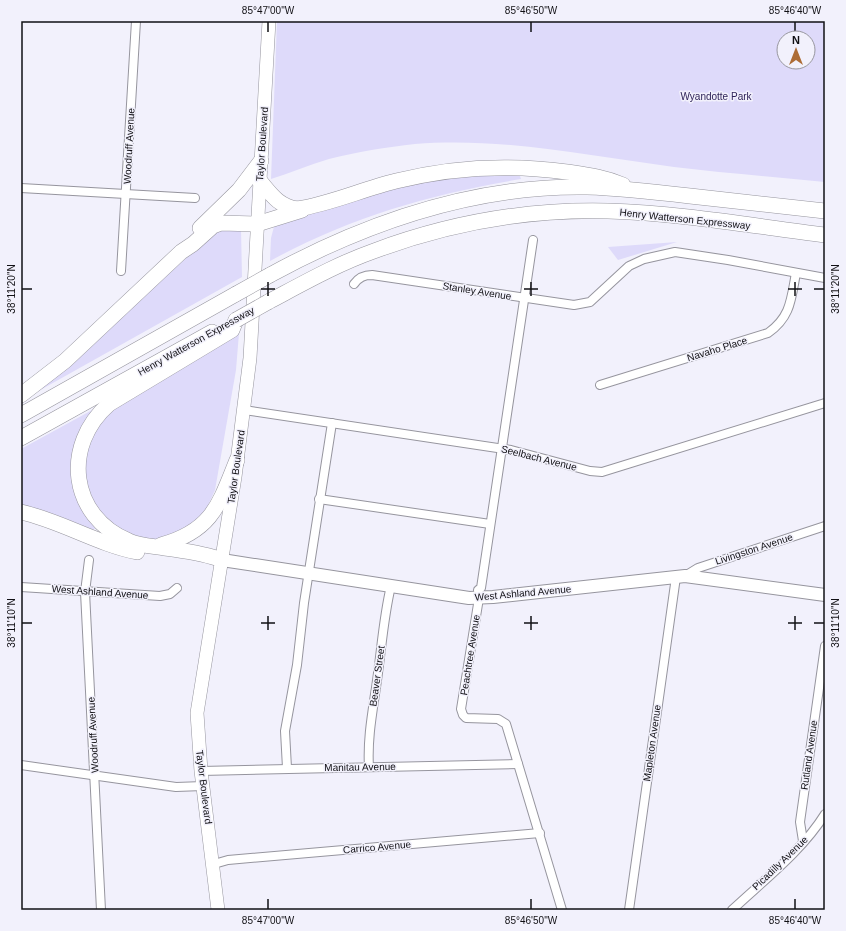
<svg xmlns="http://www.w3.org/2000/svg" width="846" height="931" viewBox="0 0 846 931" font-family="Arial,sans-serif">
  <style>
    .green { fill: #dedafa; fill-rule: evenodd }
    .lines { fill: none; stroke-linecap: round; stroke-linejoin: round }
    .street-casing { stroke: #96959e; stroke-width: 10 }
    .secondary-casing { stroke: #96959e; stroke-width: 14 }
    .primary-casing { stroke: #96959e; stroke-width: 14 }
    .highway-casing { stroke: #96959e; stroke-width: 16 }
    .street { stroke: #fff; stroke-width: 8 }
    .secondary { stroke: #fff; stroke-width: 12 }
    .primary { stroke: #fff; stroke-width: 13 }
    .highway { stroke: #fff; stroke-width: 15 }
    .highway-bridge-casing { stroke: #96959e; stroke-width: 16; stroke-linecap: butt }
    .highway-bridge { stroke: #fff; stroke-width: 15 }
    .ticks { fill: none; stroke: #111014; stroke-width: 1.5 }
    .labels { text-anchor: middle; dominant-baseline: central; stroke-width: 3; stroke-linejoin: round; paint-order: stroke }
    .park-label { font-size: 10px; fill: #2f2358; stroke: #f2f1fc }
    .street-label { font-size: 10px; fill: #111014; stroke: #f2f1fc }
    .neatline { fill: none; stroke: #111014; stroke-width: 1.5 }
    .ticks-label { font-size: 10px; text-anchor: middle; fill: #111014 }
  </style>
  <rect width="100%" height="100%" fill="#f2f1fc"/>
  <g class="green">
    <path d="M277,21H825V182C775,177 724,173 674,167C588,156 503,137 415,144C387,147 356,152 329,159C309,165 290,173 271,179ZM784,38H808V62H784Z"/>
    <path d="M519,173L521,179C431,194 350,217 270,261L271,238L275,223L425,180Z"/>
    <path d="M241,229L242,277L26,398L85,350L217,230Z"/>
    <path d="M677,242L618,260L608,247Z"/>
    <path d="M239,333L236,370L215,490L205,512L194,525L157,540L137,538L112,525L92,501L83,471L91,434L113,408Z"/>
    <path d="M94,409L83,425L76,441L95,529L89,530L21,507V449Z"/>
  </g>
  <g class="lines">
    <defs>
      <g id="street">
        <path d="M21,188L195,198"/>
        <path d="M533,240L481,588L478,590L479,598L461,709L463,715L466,718L498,719L506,724L562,910"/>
        <path d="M121,271L136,21"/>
        <path d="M354,284C359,277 364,275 372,275L574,305L590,302L629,266L644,259L675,252L728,260L825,278"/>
        <path d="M600,385L768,333C791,317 791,299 796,273"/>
        <path d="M244,410L511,450L590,471L602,472L825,403"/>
        <path d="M319,499L490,524"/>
        <path d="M89,560L85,592L101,910"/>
        <path d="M685,576L698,568L825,526"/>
        <path d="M21,587L160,596L170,594L177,588"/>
        <path d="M21,765L176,787L203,786"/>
        <path d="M369,767C367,735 374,705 378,673C382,643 384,615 391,586"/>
        <path d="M287,768L285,731L297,665L304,603L332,423"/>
        <path d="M201,771L518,764"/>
        <path d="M803,841L800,822L825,646"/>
        <path d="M214,864L228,860L540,833"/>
        <path d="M629,910L676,577"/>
        <path d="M732,910C764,880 802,851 825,814"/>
      </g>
      <path id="secondary" d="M222,560L469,598L493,597L685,576L825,595"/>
      <path id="primary" d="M218,910L201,771L197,713L235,477L250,358L269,21"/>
      <g id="highway">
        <path d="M259,180C271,194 278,206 297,209C330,204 363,189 396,181C452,167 509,164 567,172C587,175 604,177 623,185"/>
        <path d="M200,228L239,190L261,161"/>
        <path d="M270,275C367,222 476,185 587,187C622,188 656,192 690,196C735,201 780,206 825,211"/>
        <path d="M268,302C302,284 337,264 374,251C449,223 528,209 608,211C681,213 753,226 825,235"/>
        <path d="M21,395L65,361L181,252L193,244L213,226L221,223L257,224L302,210"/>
        <path d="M21,415L236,294"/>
        <path d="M21,438L212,332"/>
        <path d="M21,512C61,521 97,544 137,552"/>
        <path d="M161,545C212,531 219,505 237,460"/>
        <path d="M222,560C203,553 184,551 165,548C153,546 140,546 129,541C69,516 62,445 109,404L232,330L236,320"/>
      </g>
    </defs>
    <use href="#street" class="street-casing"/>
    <use href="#secondary" class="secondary-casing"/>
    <use href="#primary" class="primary-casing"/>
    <use href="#highway" class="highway-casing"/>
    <use href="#street" class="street"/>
    <use href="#secondary" class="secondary"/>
    <use href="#primary" class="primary"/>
    <use href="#highway" class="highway"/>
    <defs>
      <g id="highway-bridge">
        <path d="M236,294L270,275"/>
        <path d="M236,320L268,302"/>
      </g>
    </defs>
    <use href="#highway-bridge" class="highway-bridge-casing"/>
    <use href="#highway-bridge" class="highway-bridge"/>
  </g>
  <path class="ticks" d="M268,22V32M531,22V32M795,22V32M268,282V296M531,282V296M795,282V296M22,289H32M261,289H275M524,289H538M788,289H802M814,289H824M268,616V630M531,616V630M795,616V630M22,623H32M261,623H275M524,623H538M788,623H802M814,623H824M268,899V909M531,899V909M795,899V909"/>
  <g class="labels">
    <g class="park-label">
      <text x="716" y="96">Wyandotte Park</text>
    </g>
    <g class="street-label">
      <text transform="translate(262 144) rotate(-86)">Taylor Boulevard</text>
      <text transform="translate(129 146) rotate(-87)">Woodruff Avenue</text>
      <text transform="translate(685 219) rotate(6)">Henry Watterson Expressway</text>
      <text transform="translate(477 291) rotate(9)">Stanley Avenue</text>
      <text transform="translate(196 341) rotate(-29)">Henry Watterson Expressway</text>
      <text transform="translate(717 349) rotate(-17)">Navaho Place</text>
      <text transform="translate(539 458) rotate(14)">Seelbach Avenue</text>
      <text transform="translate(236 467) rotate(-82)">Taylor Boulevard</text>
      <text transform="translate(754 549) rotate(-18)">Livingston Avenue</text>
      <text transform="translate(100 592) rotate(4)">West Ashland Avenue</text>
      <text transform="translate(523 593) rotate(-5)">West Ashland Avenue</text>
      <text transform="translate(470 655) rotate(-81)">Peachtree Avenue</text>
      <text transform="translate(377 676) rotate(-82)">Beaver Street</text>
      <text transform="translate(93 735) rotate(-93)">Woodruff Avenue</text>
      <text transform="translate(652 743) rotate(-82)">Mapleton Avenue</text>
      <text transform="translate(809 755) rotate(-82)">Rutland Avenue</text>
      <text transform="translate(360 767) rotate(-1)">Manitau Avenue</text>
      <text transform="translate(204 787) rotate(83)">Taylor Boulevard</text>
      <text transform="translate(377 847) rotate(-5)">Carrico Avenue</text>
      <text transform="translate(780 863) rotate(-44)">Picadilly Avenue</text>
    </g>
  </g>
  <rect width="846" height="931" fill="none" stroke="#f2f1fc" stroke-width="44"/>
  <g transform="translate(796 50)"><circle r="19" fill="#f2f1fc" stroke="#98979f"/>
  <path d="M0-3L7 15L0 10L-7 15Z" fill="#ad6c36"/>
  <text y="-6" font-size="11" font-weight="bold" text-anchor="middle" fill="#111014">N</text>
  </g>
  <rect x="22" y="22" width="802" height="887" class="neatline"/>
  <g class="ticks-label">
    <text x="268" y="14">85°47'00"W</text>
    <text x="531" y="14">85°46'50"W</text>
    <text x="795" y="14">85°46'40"W</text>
    <text transform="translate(11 289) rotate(-90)" y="4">38°11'20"N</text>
    <text transform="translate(835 289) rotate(-90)" y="4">38°11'20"N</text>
    <text transform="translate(11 623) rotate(-90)" y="4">38°11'10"N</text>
    <text transform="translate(835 623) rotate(-90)" y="4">38°11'10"N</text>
    <text x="268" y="924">85°47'00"W</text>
    <text x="531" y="924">85°46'50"W</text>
    <text x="795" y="924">85°46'40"W</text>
  </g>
</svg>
